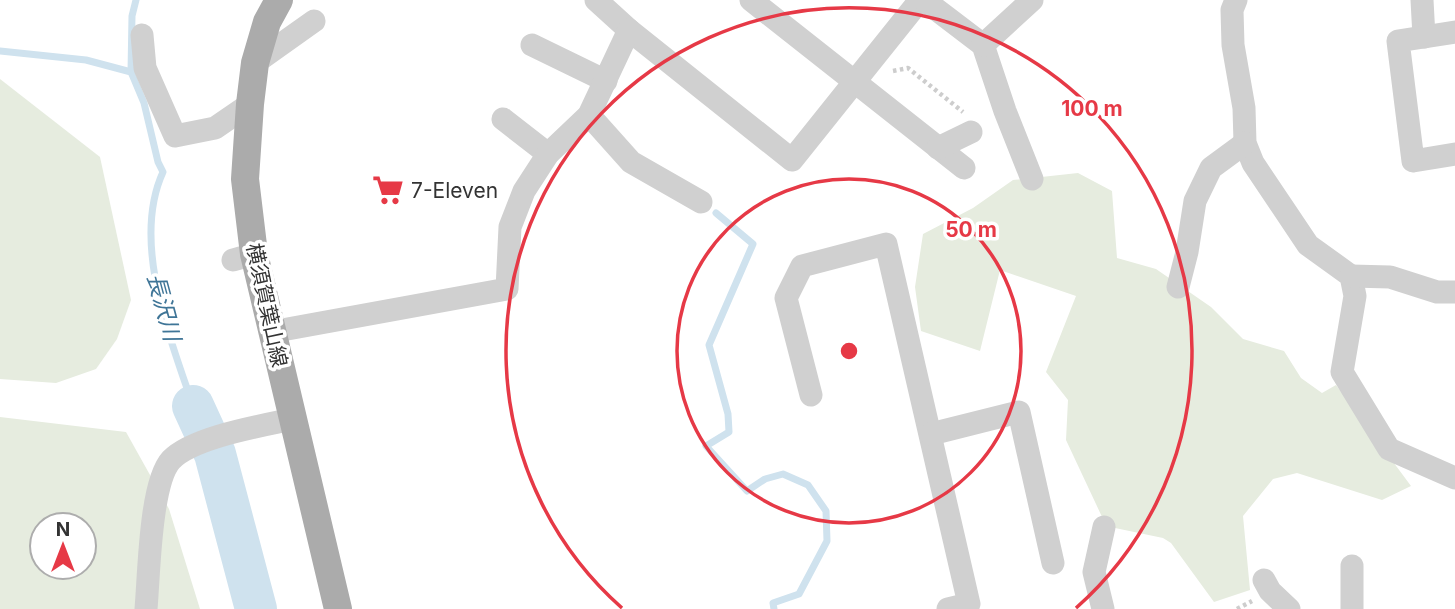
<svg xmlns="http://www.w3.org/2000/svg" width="1455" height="609" viewBox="0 0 1455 609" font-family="Inter,'Noto Sans JP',sans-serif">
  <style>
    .green { fill: #e6ecdf; fill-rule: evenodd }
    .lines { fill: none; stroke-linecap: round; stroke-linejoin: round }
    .stream { stroke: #cfe2ee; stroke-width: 7 }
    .river { stroke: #cfe2ee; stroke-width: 42 }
    .path { stroke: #cdcdcd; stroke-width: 4.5; stroke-dasharray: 3.5 3.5; stroke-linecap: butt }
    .minor { stroke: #d0d0d0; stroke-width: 23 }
    .major { stroke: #ababab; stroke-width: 28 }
    .ring { fill: none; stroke: #e63946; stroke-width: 3.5 }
    .labels { text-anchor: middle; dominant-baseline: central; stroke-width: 7; stroke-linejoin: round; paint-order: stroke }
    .poi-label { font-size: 21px; fill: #333; stroke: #fff; text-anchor: start }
    .street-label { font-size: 21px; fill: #333; stroke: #fff }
    .water-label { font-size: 23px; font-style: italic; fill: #3f7597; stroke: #fff }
    .centre { fill: #e63946; stroke: #fff; stroke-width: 3.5 }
    .ring-label { font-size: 21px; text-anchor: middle; font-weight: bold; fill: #e63946; stroke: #fff; stroke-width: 7; stroke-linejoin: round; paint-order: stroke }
  </style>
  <rect width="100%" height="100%" fill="#fff"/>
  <g class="green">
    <path d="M0,79L100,157L131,300L117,339L96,369L56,383L0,379Z"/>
    <path d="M1078,173L1112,191L1117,258L1156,269L1211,307L1243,339L1284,351L1301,378L1322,393L1336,385L1411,486L1382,500L1297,473L1273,479L1243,516L1250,590L1214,602L1171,543L1163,538L1115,528L1103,519L1066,440L1068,400L1046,372L1076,296L1000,270L980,351L921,331L915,287L923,234L973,208L1013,180Z"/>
    <path d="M0,417L126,432L169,509L200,609H0ZM42,525H84V567H42Z"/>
  </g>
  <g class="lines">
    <g class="stream">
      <path d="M136,0L132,16L131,72L144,103L158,162L163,172C131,242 170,337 193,406"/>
      <path d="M0,51L86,60L131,72"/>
      <path d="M716,213L753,244L709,345L728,414L729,432L706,446L747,491L765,479L783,474L808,485L826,511L827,541L799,594L773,603L774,609"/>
    </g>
    <path class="river" d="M193,406L215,454L256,609"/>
    <g class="path">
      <path d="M893,71L908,68L963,112"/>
      <path d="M1237,609L1252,601"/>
    </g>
    <g class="minor">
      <path d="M596,0L629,30L792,160L920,0"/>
      <path d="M751,0L964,168"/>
      <path d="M924,0L983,45L1005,111L1032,179"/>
      <path d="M1236,0L1232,10L1233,45L1244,108L1245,143L1253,163L1308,245L1351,276L1355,296L1342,372L1389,449L1455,478"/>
      <path d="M1422,0L1424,37"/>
      <path d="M1455,32L1398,41L1413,161L1455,154"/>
      <path d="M142,35L145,68L175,136L215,128L250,104"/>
      <path d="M532,45L606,81"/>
      <path d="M983,45L1032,0"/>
      <path d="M255,63L314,21"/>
      <path d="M589,115L631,162L701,202"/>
      <path d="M503,119L548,154"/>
      <path d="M938,148L971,132"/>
      <path d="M233,260L254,254"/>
      <path d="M1351,276L1390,277L1437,292H1455"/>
      <path d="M1178,287L1187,252L1195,201L1211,168L1245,143"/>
      <path d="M271,332L507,289L510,227L524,191L548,154L589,115L629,30"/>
      <path d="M811,395L786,298L802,266L886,244L969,604L948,609"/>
      <path d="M931,434L1019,412L1053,563"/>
      <path d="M1352,566V609"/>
      <path d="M1264,580L1270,591L1289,609"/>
      <path d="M146,609C149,576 150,483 171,460C193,437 261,426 293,419"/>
      <path d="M1103,609L1094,572L1104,527"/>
    </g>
    <path class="major" d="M279,0L267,22L255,63L250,104L245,179L254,254L338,609"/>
  </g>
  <g class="ring">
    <circle cx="849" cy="351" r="172"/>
    <path d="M622 608A343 343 0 1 1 1076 608"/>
  </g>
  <defs>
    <symbol id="supermarket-bare" viewBox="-9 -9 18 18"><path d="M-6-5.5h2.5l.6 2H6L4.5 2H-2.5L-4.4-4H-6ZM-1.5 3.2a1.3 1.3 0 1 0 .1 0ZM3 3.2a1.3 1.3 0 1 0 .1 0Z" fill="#e63946" stroke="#fff" stroke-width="2.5" paint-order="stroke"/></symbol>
  </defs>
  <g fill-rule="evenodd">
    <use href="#supermarket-bare" x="366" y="168" width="44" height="44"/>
  </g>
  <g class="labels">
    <g class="poi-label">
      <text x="411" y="190">7-Eleven</text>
    </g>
    <g class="street-label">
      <text transform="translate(267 305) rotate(78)">横須賀葉山線</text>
    </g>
    <g class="water-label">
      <text transform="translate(164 307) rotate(75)">長沢川</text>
    </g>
  </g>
  <circle cx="849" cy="351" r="10" class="centre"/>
  <g class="ring-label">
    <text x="1092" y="116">100 m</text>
    <text x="971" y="237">50 m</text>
  </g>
  <g transform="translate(63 546)"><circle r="33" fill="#ffffff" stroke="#adadad" stroke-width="2"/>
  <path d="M0-5L12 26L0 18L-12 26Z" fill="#e63946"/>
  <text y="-10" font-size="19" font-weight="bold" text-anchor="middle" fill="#333333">N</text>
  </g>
</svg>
